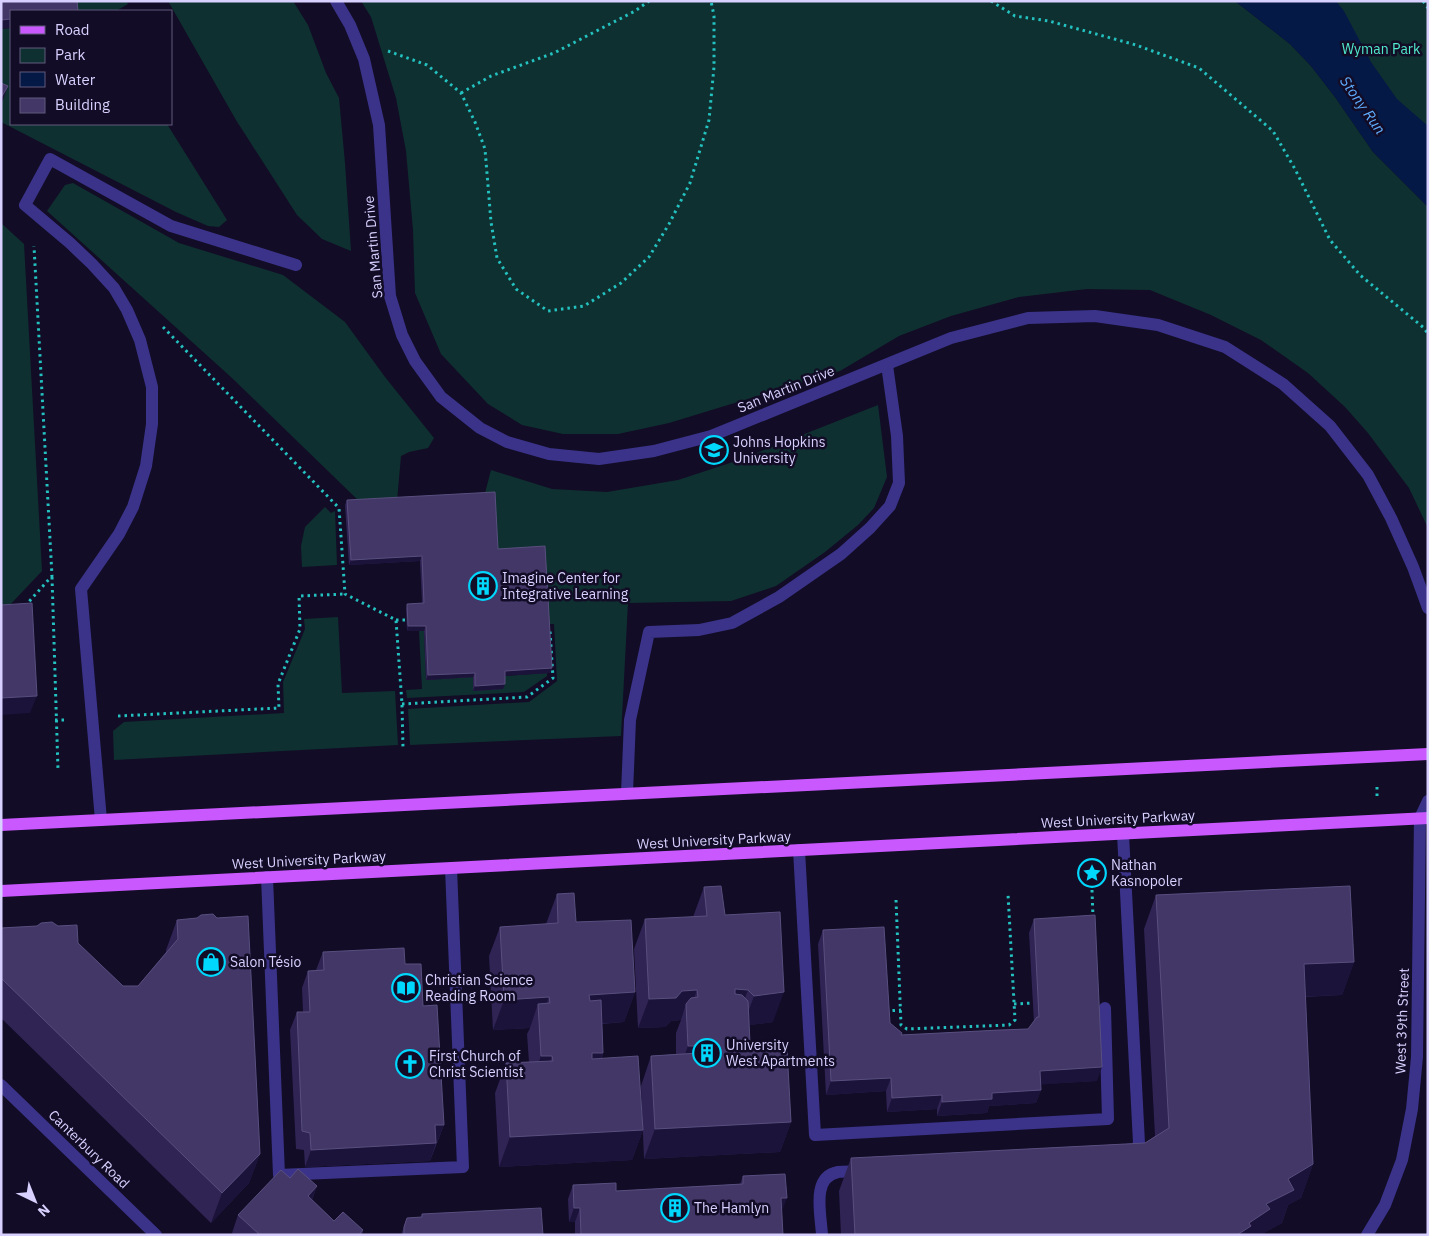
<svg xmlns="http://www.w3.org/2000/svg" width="1429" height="1236" viewBox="0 0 1429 1236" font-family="'IBM Plex Sans',sans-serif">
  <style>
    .green { fill: #0f3030 }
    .water { fill: #051946 }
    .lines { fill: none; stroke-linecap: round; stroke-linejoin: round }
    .path { stroke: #23c1bf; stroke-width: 3; stroke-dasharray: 2.5 4; stroke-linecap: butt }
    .service { stroke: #3a3389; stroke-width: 12 }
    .minor { stroke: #3a3389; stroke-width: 12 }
    .tertiary { stroke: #3a3389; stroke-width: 12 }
    .primary { stroke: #c958ff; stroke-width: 12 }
    .wall { fill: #302455 }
    .shaded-wall { fill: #1c133a }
    .building { fill: #423767; stroke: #594f7f }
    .labels { text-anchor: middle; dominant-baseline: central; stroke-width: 5; stroke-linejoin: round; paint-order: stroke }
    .park-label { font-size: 14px; fill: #51ebcc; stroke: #120c26 }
    .street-label { font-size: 14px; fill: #d8d1ff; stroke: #120c26 }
    .poi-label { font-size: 14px; fill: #d8d1ff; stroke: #120c26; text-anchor: start }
    .water-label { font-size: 15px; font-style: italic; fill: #5fadff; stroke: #120c26 }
  </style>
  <rect width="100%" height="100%" fill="#120c26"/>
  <g class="green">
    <path d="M73,1H126L128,4L116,11H74Z"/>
    <path d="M168,1H293L308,25L326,73L339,98L345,163L351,251L322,239L297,215L236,120Z"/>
    <path d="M361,1H1235L1290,44L1311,66L1335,97L1373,152L1428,207V528L1409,488L1368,433L1345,407L1308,373L1261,340L1211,315L1150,290L1087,289L1019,297L951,316L899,336L840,371L669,423L618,434H563L522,425L488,404L441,354L415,293L413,230L406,151L396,98L371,17Z"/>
    <path d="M1282,1H1428V183Z"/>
    <path d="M11,28V124H167L227,220L219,227L208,226L176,212L1,122V29Z"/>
    <path d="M73,183L179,243L283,275L345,322L385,377L434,438L428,448L409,452L401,456L397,501L362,504L232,378L47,211L65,185Z"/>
    <path d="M1,223L24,244L42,571L7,608L1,609Z"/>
    <path d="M878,405L887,477L874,508L858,525L825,552L776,586L731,601L628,603L621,736L410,745L408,709L529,702L557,681L554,624H547L496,553L484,497L491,470L552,489L607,492L678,480L736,461Z"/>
    <path d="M325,507L331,513L335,511L337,565L302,567L301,546L305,527Z"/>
    <path d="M338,617L342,693L395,691L398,745L114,760L113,731L124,722L284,713L283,682L305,629L304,619Z"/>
    <path d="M419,631H424L426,680L473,677L474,691L503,676L547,673V676L524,692L407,698L406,690L422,689Z"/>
  </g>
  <path class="water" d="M1235,1H1336L1344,11L1371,62L1397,99L1428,126V207L1373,152L1335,97L1311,66L1290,44Z"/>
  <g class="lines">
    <g class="path">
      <path d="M991,1L1015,16L1049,21L1136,45L1199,68L1273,131L1295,169L1330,240L1360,275L1424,328L1428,334"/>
      <path d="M1423,1L1428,8"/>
      <path d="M388,51L427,65L461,93L475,122L485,149L491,222L497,258L516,289L548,311L584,306L621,283L649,257L669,224L690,183L709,120L714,67V16L711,1"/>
      <path d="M461,93L491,76L554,53L635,11L649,1"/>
      <path d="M163,327L339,508L345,594L396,620L402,704L403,748"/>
      <path d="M52,577L58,770"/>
      <path d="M25,606L52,576L34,246"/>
      <path d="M396,620H406"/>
      <path d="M402,704L527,697L553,678L550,631H547"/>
      <path d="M118,716L279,708L278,684L300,629L299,596L345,594"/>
      <path d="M55,720H67"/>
      <path d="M1377,796V786"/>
      <path d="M1092,890L1093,918"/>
      <path d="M896,900L901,1025L907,1029L1009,1025L1015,1020L1008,894"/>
      <path d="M1014,1004L1033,1003"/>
      <path d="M886,1011L901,1010"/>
    </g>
    <g class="service">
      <path d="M627,793L630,720L649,632L699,630L732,623L779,597L841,554L870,528L890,506L899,483L897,436L887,365"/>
      <path d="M101,820L81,589L119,534L133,507L146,466L152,424V387L140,340L127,310L114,288L92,264L70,243L25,205L50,159L171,226L296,265"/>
      <path d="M1123,834L1139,1143L1135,1153L1131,1155"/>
      <path d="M799,850L815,1135L1108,1119L1105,1008"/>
      <path d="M267,877L279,1175L463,1167L451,868"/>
      <path d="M822,1235C821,1214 811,1177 838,1172C846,1171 855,1172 863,1171"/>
    </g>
    <g class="minor">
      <path d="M336,1L350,25L364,59L379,125L390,296L402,335L415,361L441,397L480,428L507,442L549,454L599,459L654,451L711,436L951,338L1028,318L1095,316L1158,325L1225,347L1283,384L1330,426L1368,475L1391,518L1413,567L1428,608"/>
      <path d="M1,1085L156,1235"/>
    </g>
    <path class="tertiary" d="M1367,1235L1385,1205L1402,1160L1412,1109L1417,1057L1420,818L1428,801"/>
    <g class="primary">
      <path d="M1,825L1428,754"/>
      <path d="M1,891L1428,818"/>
    </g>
  </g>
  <g class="wall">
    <path d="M347,500L498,549L552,668L550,673L505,675L503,689L473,691V677L426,680L424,631H407L406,609L407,604L422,603L420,561L349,565L345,505Z"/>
    <path d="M704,887L725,915L773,1022L749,1025L748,1050L791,1122L780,1152L644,1159L641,1086L651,1056L676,1054V1033L681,1020L671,1021L665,1027L638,1028L634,949L645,919L693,917Z"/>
    <path d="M557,894L576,922L635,992L624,1022L602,1024L603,1053L602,1058L643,1130L632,1160L499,1167L495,1093L506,1063L529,1062L527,1034L530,1028L493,1030L489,956L500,927L546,924Z"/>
    <path d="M1156,895L1354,962L1342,995L1305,997L1313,1164L1301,1198L1288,1205L1282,1223L1260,1235H841L839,1191L851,1158L1145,1143L1155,1136L1144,929Z"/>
    <path d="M1034,919L1097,1081L1041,1084V1090L1036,1103L989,1106L987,1113L937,1116V1109L887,1112L886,1091L826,1095L818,944L823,930L890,1023L901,1035L1028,1029L1034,1022L1029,933Z"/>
    <path d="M177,920L260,1154L249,1183L211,1223L1,1018V928L58,926L78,943L123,986H138L166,952V950Z"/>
    <path d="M323,952L405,964L423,1006L444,1125L430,1161L305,1167L304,1150L296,1149L290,1030L297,1012H303L302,988L308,971L316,970Z"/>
    <path d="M743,1176L782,1211L783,1235H575V1222H569L568,1199L573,1185L616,1191L740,1184Z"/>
    <path d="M290,1178L317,1186L312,1200L334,1221L363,1230L362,1235H234L232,1233L238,1215Z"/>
    <path d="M422,1214L543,1235H401L407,1218L421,1217Z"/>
  </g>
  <g class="shaded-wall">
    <path d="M11,19V28L1,29V20Z"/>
    <path d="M8,86L3,100L1,103V98Z"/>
    <path d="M422,556L420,561L349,565L351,560Z"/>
    <path d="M408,626H426L424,631H407Z"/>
    <path d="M552,668L550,673L503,676L505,671Z"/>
    <path d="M475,673L473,677L426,680L428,675Z"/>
    <path d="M505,684L503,689L473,691L475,686Z"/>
    <path d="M37,696L30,713L1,715V698Z"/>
    <path d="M1354,962L1342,995L1292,997L1304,964Z"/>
    <path d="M735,989L748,990L737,1019Z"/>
    <path d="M697,990L687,1018L686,1004L681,1020L671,1021L665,1027L638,1028L649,999L682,991Z"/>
    <path d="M635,992L624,1022L578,1025L589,995Z"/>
    <path d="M784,992L773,1022L743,1026L754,996Z"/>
    <path d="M549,997L539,1025L538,1004L530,1028L493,1030L504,1000Z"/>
    <path d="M750,1043L739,1073V1044Z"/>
    <path d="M688,1046H699L688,1076H677Z"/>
    <path d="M592,1053H603L593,1082Z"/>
    <path d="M541,1056H552L541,1086H530Z"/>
    <path d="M1102,1067L1097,1081L1035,1085L1040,1071Z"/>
    <path d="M891,1078L886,1091L826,1095L831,1081Z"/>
    <path d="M1041,1090L1036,1103L989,1106L987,1113L937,1116L942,1102L992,1093Z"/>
    <path d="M942,1095L937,1109L887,1112L892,1098Z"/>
    <path d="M791,1122L780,1152L644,1159L655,1129Z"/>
    <path d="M435,1125H444L437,1142L429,1143Z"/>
    <path d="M643,1130L632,1160L499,1167L510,1137Z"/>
    <path d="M436,1143L430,1161L305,1167L311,1150Z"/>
    <path d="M260,1154L249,1183L211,1223L222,1193Z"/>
    <path d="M1313,1164L1301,1198L1288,1205L1282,1223L1260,1235H1237L1249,1223L1288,1179Z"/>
    <path d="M317,1186L310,1204L308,1196Z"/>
    <path d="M781,1198H787L782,1211Z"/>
    <path d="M574,1208H580L575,1222H569Z"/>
  </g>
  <g class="building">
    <path d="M1,1H77L78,11H11V19L1,20Z"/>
    <path d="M1,83L8,86L1,98Z"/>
    <path d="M495,492L498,549L545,546L552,668L505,671V684L475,686V673L428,675L426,626H408L407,604L424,603L422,556L351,560L347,500Z"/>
    <path d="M32,603L37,696L1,698V605Z"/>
    <path d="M721,886L725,915L780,912L784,992L754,996L748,990L735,989V994L742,995L748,1001L750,1043L739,1044V1051L787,1049L791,1122L655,1129L651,1056L699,1053V1046H688L686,1004L691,998L698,997L697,990L682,991L676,998L649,999L645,919L707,916L704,887Z"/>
    <path d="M1350,886L1354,962L1304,964L1313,1164L1288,1179L1294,1190L1266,1204L1270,1209L1249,1223L1251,1226L1237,1235H855L851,1158L1145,1143L1169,1128L1156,895Z"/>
    <path d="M574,893L576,922L631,920L635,992L589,995L590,1001L601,1000L603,1053H592V1059L638,1056L643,1130L510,1137L506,1063L553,1061L552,1056H541L538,1004L550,1003L549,997L504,1000L500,927L558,923L557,894Z"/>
    <path d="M213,914L217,918L248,916L260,1154L222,1193L1,978V928L37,926L41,923L52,922L58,926L77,925L78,943L123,986H138L178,939L177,920L197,918L201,915Z"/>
    <path d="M1095,915L1102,1067L1040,1071L1041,1090L992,1093V1099L942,1102V1095L892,1098L891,1078L831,1081L823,930L884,927L890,1023L902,1033L901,1035L1000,1030L1028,1029L1037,1017H1039L1034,919Z"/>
    <path d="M404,948L405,964H421L423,1006L437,1005L444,1125H435L436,1143L311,1150L310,1133L302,1131L297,1012H310L308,971L324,970L323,952Z"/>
    <path d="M298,1169L317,1186L308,1196L334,1221L343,1212L363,1230L359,1235H260L238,1215L281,1170L290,1178Z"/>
    <path d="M785,1174L787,1198H781L783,1235H581L580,1208H574L573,1185L616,1183V1191L743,1184V1176Z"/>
    <path d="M541,1208L543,1235H404V1227L407,1218L422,1217V1214Z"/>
  </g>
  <defs>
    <symbol id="university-ring" viewBox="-11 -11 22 22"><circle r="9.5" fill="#120c26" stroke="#00d7fc" stroke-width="1.5"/><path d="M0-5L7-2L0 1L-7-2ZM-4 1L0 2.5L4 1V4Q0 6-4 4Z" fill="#00d7fc"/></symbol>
    <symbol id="building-ring" viewBox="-11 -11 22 22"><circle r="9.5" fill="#120c26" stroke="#00d7fc" stroke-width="1.5"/><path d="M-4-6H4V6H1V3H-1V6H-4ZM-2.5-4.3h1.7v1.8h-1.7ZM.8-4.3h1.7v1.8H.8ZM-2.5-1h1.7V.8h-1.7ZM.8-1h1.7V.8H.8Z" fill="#00d7fc"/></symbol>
    <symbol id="sight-ring" viewBox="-11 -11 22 22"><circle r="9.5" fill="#120c26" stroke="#00d7fc" stroke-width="1.5"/><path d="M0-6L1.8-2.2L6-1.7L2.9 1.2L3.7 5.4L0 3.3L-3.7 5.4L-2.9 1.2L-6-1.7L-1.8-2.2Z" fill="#00d7fc"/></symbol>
    <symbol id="shop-ring" viewBox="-11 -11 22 22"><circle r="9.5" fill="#120c26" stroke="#00d7fc" stroke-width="1.5"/><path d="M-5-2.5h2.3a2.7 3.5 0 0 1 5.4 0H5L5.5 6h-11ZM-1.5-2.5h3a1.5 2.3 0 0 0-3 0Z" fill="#00d7fc"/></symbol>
    <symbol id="library-ring" viewBox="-11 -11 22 22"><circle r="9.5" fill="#120c26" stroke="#00d7fc" stroke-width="1.5"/><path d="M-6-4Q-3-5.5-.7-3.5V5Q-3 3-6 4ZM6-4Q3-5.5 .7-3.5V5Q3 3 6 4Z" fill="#00d7fc"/></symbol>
    <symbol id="church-ring" viewBox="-11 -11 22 22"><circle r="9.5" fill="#120c26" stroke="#00d7fc" stroke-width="1.5"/><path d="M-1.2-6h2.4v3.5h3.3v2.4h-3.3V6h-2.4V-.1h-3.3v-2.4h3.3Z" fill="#00d7fc"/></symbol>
  </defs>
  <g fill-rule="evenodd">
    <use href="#university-ring" x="698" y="434" width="32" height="32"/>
    <use href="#building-ring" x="467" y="570" width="32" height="32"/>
    <use href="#sight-ring" x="1076" y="857" width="32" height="32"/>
    <use href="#shop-ring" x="195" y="946" width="32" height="32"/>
    <use href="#library-ring" x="390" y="972" width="32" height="32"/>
    <use href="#building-ring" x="691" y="1037" width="32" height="32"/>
    <use href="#church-ring" x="394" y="1048" width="32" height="32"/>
    <use href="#building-ring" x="659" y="1192" width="32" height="32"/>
  </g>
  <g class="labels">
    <g class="park-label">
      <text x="1381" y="49">Wyman Park</text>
    </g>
    <g class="street-label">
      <text transform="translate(373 247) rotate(-95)">San Martin Drive</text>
      <text transform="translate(786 389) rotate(-22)">San Martin Drive</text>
      <text transform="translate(1118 819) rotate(-3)">West University Parkway</text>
      <text transform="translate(714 840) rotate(-3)">West University Parkway</text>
      <text transform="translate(309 860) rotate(-3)">West University Parkway</text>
      <text transform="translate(1402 1021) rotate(-88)">West 39th Street</text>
      <text transform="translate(89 1149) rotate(44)">Canterbury Road</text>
    </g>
    <g class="poi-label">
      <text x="733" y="442">Johns Hopkins<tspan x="733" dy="16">University</tspan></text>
      <text x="502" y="578">Imagine Center for<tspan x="502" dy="16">Integrative Learning</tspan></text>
      <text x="1111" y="865">Nathan<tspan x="1111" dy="16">Kasnopoler</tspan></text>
      <text x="230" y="962">Salon Tésio</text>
      <text x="425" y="980">Christian Science<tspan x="425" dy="16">Reading Room</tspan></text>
      <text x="726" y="1045">University<tspan x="726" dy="16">West Apartments</tspan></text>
      <text x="429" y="1056">First Church of<tspan x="429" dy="16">Christ Scientist</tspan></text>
      <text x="694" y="1208">The Hamlyn</text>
    </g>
    <g class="water-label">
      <text transform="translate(1363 105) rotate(55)">Stony Run</text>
    </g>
  </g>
  <rect width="1429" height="1236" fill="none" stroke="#d8d1ff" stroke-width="5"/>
  <rect x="10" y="10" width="162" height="115" fill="#120c26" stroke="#615b7d"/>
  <rect x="20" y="26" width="25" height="8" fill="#c958ff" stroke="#615b7d"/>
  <text x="55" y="35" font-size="15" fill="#d8d1ff">Road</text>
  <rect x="20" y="48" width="25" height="15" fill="#0f3030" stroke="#615b7d"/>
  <text x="55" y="60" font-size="15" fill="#d8d1ff">Park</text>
  <rect x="20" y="72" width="25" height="15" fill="#051946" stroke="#615b7d"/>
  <text x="55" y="85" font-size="15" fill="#d8d1ff">Water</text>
  <rect x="20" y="98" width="25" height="15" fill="#423767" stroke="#615b7d"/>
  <text x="55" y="110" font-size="15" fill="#d8d1ff">Building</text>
  <g transform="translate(35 1201) rotate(137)" stroke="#120c26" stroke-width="4" paint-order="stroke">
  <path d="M0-4L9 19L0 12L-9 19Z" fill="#d8d1ff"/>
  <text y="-8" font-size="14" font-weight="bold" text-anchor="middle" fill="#d8d1ff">N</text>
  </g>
</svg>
